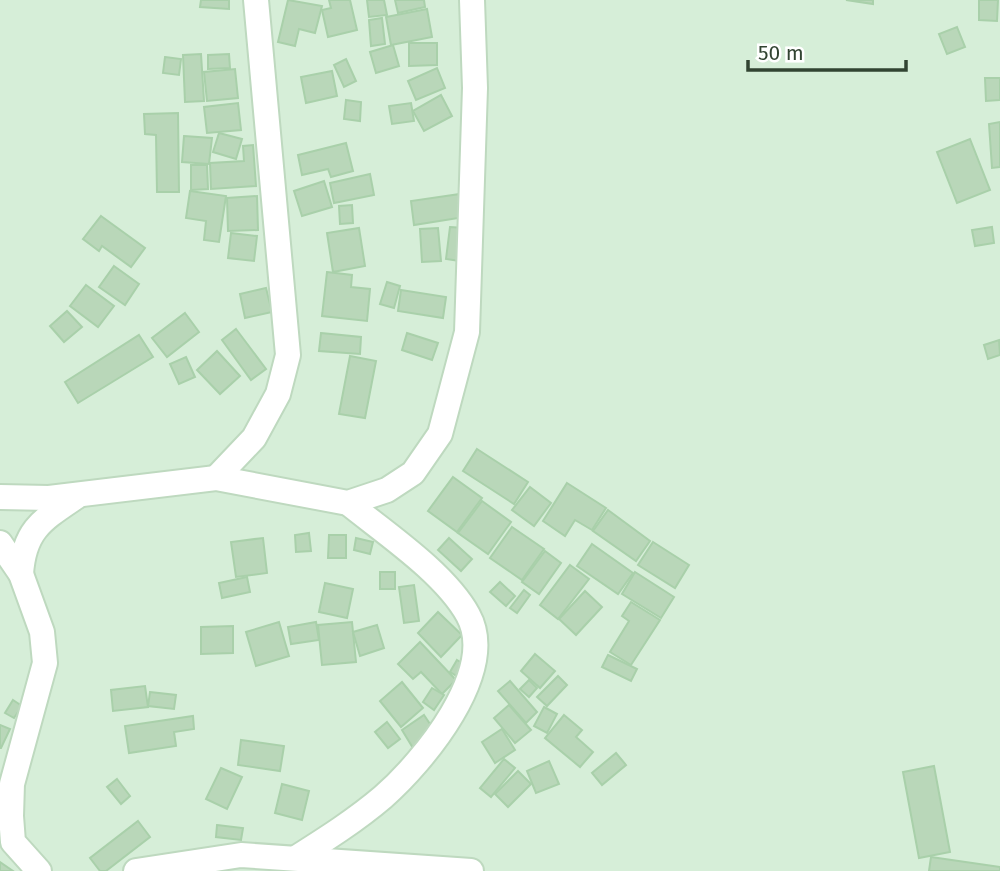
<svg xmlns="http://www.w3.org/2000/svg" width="1000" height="871" viewBox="0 0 1000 871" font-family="'Fira Sans',sans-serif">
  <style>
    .residential { fill: #d6eed8 }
    .building { fill: #b9d7b9; stroke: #a9d0aa; stroke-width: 2 }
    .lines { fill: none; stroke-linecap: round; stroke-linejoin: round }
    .minor-casing { stroke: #bed9bf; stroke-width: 28 }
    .minor { stroke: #fff; stroke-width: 24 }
  </style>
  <rect width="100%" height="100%" fill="#e2f2e3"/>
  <rect class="residential" x="0" y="0" width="1000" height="871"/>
  <g class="building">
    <path d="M201,0H229V9L200,7Z"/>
    <path d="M288,0L322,6L315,33L299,29L295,46L278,42Z"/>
    <path d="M329,0H350L357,30L328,37L322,10L331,8Z"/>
    <path d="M367,0H384L387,15L369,17Z"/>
    <path d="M395,0H424L425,7L398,13Z"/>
    <path d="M846,0H873V4Z"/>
    <path d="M979,0H998L997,21L979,20Z"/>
    <path d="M427,9L432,37L391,45L386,17Z"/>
    <path d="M382,18L385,44L371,46L369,20Z"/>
    <path d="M957,27L965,47L947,54L939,34Z"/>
    <path d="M409,43H437V65L409,66Z"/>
    <path d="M393,45L399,66L376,73L370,52Z"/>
    <path d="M201,54L204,101L185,102L183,55Z"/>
    <path d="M229,54L230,68L208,69V55Z"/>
    <path d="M165,57L181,59L179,75L163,73Z"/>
    <path d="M346,59L356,81L344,87L334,65Z"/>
    <path d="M437,68L445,88L416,100L408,81Z"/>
    <path d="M235,69L238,98L207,101L204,72Z"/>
    <path d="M332,71L337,96L306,103L301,77Z"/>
    <path d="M985,78H1000V100L986,101Z"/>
    <path d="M441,95L452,116L424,131L413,111Z"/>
    <path d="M346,100L361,102L360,121L344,119Z"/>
    <path d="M238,103L241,130L207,133L204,107Z"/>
    <path d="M411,103L414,121L392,124L389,106Z"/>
    <path d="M178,113L179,192H157L156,135L145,134L144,114Z"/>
    <path d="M1000,122V167L992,168L989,124Z"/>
    <path d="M219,133L242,139L236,159L213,152Z"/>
    <path d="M184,136L212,138L209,164L182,162Z"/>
    <path d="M970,139L990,190L957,203L937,152Z"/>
    <path d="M346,143L353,171L331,177L328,169L302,175L298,155Z"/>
    <path d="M253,145L256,186L211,189L210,163L244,161L243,146Z"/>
    <path d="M191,165H207L208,189L191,190Z"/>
    <path d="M370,174L374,195L334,203L330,183Z"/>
    <path d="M324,181L332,207L302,216L294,191Z"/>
    <path d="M190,191L226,196L219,242L204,240L206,221L186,218Z"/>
    <path d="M467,193L471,216L414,225L411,201Z"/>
    <path d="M257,196L258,230L228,231L227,198Z"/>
    <path d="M352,205L353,223L340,224L339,206Z"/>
    <path d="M101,216L145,248L131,267L102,246L99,251L83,239Z"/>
    <path d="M450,227L464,228L460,261L446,259Z"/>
    <path d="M992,227L994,243L975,246L972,230Z"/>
    <path d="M359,228L365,266L333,272L327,233Z"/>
    <path d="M438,228L441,261L422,262L420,229Z"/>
    <path d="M231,233L257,236L254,261L228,258Z"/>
    <path d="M114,266L139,284L125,305L99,287Z"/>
    <path d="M327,272L352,275L351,287L370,289L367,321L322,316Z"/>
    <path d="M387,282L400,286L394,308L380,304Z"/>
    <path d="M86,285L114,306L98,327L70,306Z"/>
    <path d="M266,288L272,312L245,318L240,294Z"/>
    <path d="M401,290L446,297L443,318L398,311Z"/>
    <path d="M67,311L82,327L64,342L50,326Z"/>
    <path d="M185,313L199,332L167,357L152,338Z"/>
    <path d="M236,329L266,369L251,380L222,340Z"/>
    <path d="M321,333L361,337L360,354L319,351Z"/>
    <path d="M407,333L438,343L432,360L402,350Z"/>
    <path d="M139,335L153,357L78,403L65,382Z"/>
    <path d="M999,340L1000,355L988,359L984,345Z"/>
    <path d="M217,351L240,376L220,394L197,370Z"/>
    <path d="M350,356L376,361L365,418L339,414Z"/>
    <path d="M186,357L195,377L179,384L170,364Z"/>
    <path d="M477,449L528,482L514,504L463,471Z"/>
    <path d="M453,477L482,498L457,532L428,511Z"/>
    <path d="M567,483L606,508L592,530L575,520L565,536L543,521Z"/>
    <path d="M530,487L551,503L534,526L512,510Z"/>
    <path d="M482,501L511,522L488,554L458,533Z"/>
    <path d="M608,510L650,541L636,561L593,531Z"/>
    <path d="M512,527L544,549L522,580L490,558Z"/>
    <path d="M309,533L311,551L296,552L295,535Z"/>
    <path d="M329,535H346V558H328Z"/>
    <path d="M263,538L267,573L236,577L231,542Z"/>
    <path d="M356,538L373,542L370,554L354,550Z"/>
    <path d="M449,538L472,559L461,571L438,550Z"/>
    <path d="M653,542L689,565L675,588L638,565Z"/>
    <path d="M592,544L633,573L618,594L577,566Z"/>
    <path d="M545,551L561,563L539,594L522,582Z"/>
    <path d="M570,565L589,579L558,619L540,605Z"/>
    <rect x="380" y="572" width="15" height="17"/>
    <path d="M635,572L674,597L661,618L622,594Z"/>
    <path d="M247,577L250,592L222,598L219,583Z"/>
    <path d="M500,582L515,596L506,606L490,592Z"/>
    <path d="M325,583L353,589L347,618L319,612Z"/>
    <path d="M414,585L419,621L404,623L399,587Z"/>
    <path d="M524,590L530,595L517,613L510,608Z"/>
    <path d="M585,591L602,607L576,635L559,619Z"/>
    <path d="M631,602L660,620L631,665L610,652L629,621L622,616Z"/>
    <path d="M438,612L462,635L441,657L418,633Z"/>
    <path d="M279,622L289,656L256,666L246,632Z"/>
    <path d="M316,622L319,640L291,644L288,627Z"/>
    <path d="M352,622L356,662L322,665L318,625Z"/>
    <path d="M377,625L384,648L360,656L353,632Z"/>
    <path d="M233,626V653L201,654V627Z"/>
    <path d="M420,642L456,680L442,694L421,672L413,679L398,664Z"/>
    <path d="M535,654L555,671L540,688L521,671Z"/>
    <path d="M608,655L637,669L631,681L602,667Z"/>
    <path d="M457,660L467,666L460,678L450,672Z"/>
    <path d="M558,676L567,685L547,706L537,697Z"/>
    <path d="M529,680L537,688L529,697L520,689Z"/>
    <path d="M510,681L537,712L526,723L498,691Z"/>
    <path d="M402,682L423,708L401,727L380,701Z"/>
    <path d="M145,686L148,707L113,711L111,690Z"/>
    <path d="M432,688L444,695L434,710L423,702Z"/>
    <path d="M150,692L176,695L174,709L148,706Z"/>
    <path d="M13,700L22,706L14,718L5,713Z"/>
    <path d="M509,705L531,730L515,743L494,718Z"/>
    <path d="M544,707L557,714L547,733L534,726Z"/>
    <path d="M424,715L436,733L413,748L402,730Z"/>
    <path d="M564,715L582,730L576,737L593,752L580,767L545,738Z"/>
    <path d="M193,716L194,729L174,732L176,746L129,753L125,726Z"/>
    <path d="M387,722L400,739L388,748L375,732Z"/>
    <path d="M0,725L10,729L1,748H0Z"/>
    <path d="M502,729L515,750L495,763L482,742Z"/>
    <path d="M241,740L284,746L280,771L238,765Z"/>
    <path d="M616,753L626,765L602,785L592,773Z"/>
    <path d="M504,759L515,768L491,797L480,788Z"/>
    <path d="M549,761L559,784L536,793L527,771Z"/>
    <path d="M934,766L950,852L919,858L903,772Z"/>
    <path d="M221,768L242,777L227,809L206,799Z"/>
    <path d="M518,771L531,784L508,807L495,794Z"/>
    <path d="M117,779L130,796L121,804L107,787Z"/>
    <path d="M282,784L309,791L302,820L275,813Z"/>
    <path d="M138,821L150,837L106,871H100L90,858Z"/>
    <path d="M217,825L243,828L241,840L216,837Z"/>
    <path d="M931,857L1000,867V871H929Z"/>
    <path d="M0,862L13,871H0Z"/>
  </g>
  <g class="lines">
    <defs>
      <g id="minor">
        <path d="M216,478L254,438L278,394L288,355L256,0"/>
        <path d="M0,497L49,498L216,478L348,503L387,490L413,473L440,434L467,332L475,88L472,0"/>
        <path d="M0,543L21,574L42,632L45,663L12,784L11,816L13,842L39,871"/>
        <path d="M21,574C24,530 42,520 76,497"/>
        <path d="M296,858C326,839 356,820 383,797C423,762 499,671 468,615C445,573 385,533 348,503"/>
        <path d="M136,871L241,855L471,871"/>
      </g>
    </defs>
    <use href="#minor" class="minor-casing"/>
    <use href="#minor" class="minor"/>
  </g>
  <path d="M748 60v10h158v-10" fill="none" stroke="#324432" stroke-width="3.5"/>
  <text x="758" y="60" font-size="21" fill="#324432" stroke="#ffffff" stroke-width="5" paint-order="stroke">50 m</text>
</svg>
